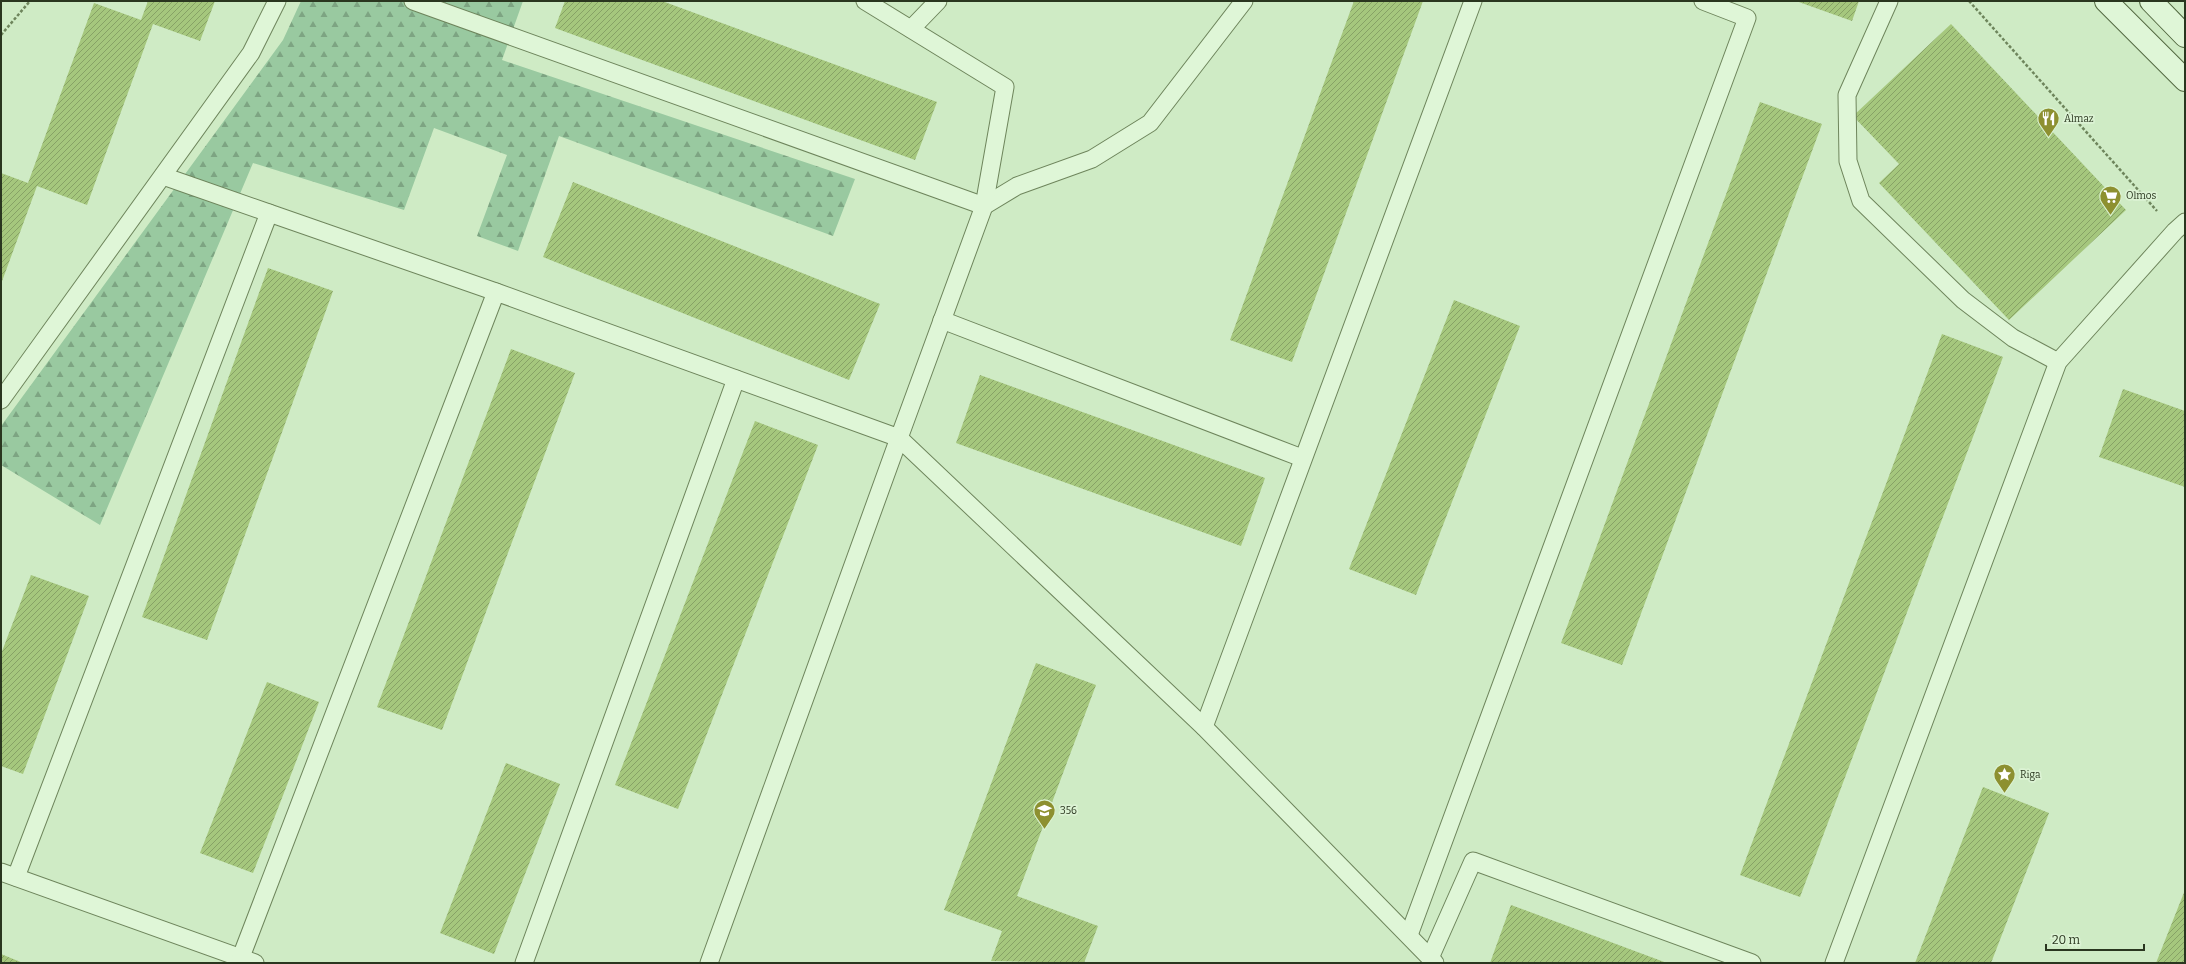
<svg xmlns="http://www.w3.org/2000/svg" width="2186" height="964" viewBox="0 0 2186 964" font-family="Bitter,serif">
  <style>
    .forest { fill: url(#forest-firs) }
    .building { fill: url(#building-hatch) }
    .lines { fill: none; stroke-linecap: round; stroke-linejoin: round }
    .lane-casing { stroke: #6e855c; stroke-width: 19 }
    .secondary-casing { stroke: #51673f; stroke-width: 24 }
    .path { stroke: #6e855c; stroke-width: 2.5; stroke-dasharray: 3 2; stroke-linecap: butt }
    .lane { stroke: #dff6d7; stroke-width: 17 }
    .secondary { stroke: #dff6d7; stroke-width: 22 }
    .labels { text-anchor: middle; dominant-baseline: central; stroke-width: 3.5; stroke-linejoin: round; paint-order: stroke }
    .poi-label { font-size: 10px; fill: #2a361f; stroke: #dcf3d4; text-anchor: start }
  </style>
  <defs>
    <pattern id="forest-firs" width="22" height="20" patternUnits="userSpaceOnUse"><rect width="22" height="20" fill="#99c9a0"/><path d="M5 1l3.5 6h-7zM16 11l3.5 6h-7z" fill="#7da482"/></pattern>
    <pattern id="building-hatch" width="6" height="6" patternUnits="userSpaceOnUse"><rect width="6" height="6" fill="#a5c77d"/><path d="M-1 1l2-2M0 6l6-6M5 7l2-2" fill="none" stroke="#87a266"/></pattern>
  </defs>
  <rect width="100%" height="100%" fill="#cfebc5"/>
  <path class="forest" d="M301,1H523L502,60L855,179L833,236L559,136L518,251L477,236L507,155L434,128L404,210L253,163L100,525L1,465V426L283,40Z"/>
  <g class="building">
    <path d="M148,1H215L200,41L153,24L87,205L37,186L1,284V173L28,183L94,3L141,20Z"/>
    <path d="M565,1H662L937,102L915,160L555,28Z"/>
    <path d="M1354,1H1423L1292,362L1230,340Z"/>
    <path d="M1796,1H1859L1852,21Z"/>
    <path d="M1951,24L2126,210L2009,320L1879,183L1899,164L1853,116Z"/>
    <path d="M1760,102L1822,124L1622,665L1561,643Z"/>
    <path d="M573,182L880,304L849,380L543,257Z"/>
    <path d="M268,268L333,291L207,640L142,617Z"/>
    <path d="M1454,300L1520,326L1416,595L1349,569Z"/>
    <path d="M1942,334L2003,357L1800,897L1740,875Z"/>
    <path d="M511,349L575,373L442,730L377,707Z"/>
    <path d="M980,375L1265,478L1241,546L956,443Z"/>
    <path d="M2123,389L2185,411V487L2099,457Z"/>
    <path d="M755,421L818,445L678,809L615,785Z"/>
    <path d="M31,575L89,596L23,774L1,766V654Z"/>
    <path d="M1036,663L1096,685L1017,896L1098,926L1084,963L991,961L1002,931L944,910Z"/>
    <path d="M267,682L319,702L253,873L200,853Z"/>
    <path d="M506,763L560,784L494,954L440,933Z"/>
    <path d="M1983,787L2049,813L1991,963H1915Z"/>
    <path d="M2185,890V963H2156Z"/>
    <path d="M1511,905L1667,963H1490Z"/>
    <path d="M1,954L23,963H1Z"/>
  </g>
  <g class="lines">
    <defs>
      <g id="lane">
        <path d="M413,1L984,206L1017,186L1092,159L1150,123L1244,1"/>
        <path d="M1889,1L1847,95L1848,161L1861,201L1963,300L2013,338L2058,362"/>
        <path d="M911,29L938,1"/>
        <path d="M163,176L269,213"/>
        <path d="M942,320L1302,458"/>
        <path d="M1,400L251,53L277,1"/>
        <path d="M1204,727L1473,1"/>
        <path d="M1,872L255,963"/>
        <path d="M16,877L269,213L496,292"/>
        <path d="M1409,935L1747,18L1703,1"/>
        <path d="M241,957L496,292L899,438L984,206L1005,87L865,1"/>
        <path d="M1430,958L1473,861L1752,963"/>
        <path d="M524,963L736,379"/>
        <path d="M709,963L899,438L1204,727L1435,963"/>
        <path d="M1834,963L2058,362L2175,231L2185,222"/>
      </g>
      <g id="secondary">
        <path d="M2106,1L2185,80"/>
        <path d="M2151,1L2185,36"/>
      </g>
    </defs>
    <use href="#lane" class="lane-casing"/>
    <use href="#secondary" class="secondary-casing"/>
    <g class="path">
      <path d="M1969,1L2157,211"/>
      <path d="M1,35L30,1"/>
    </g>
    <use href="#lane" class="lane"/>
    <use href="#secondary" class="secondary"/>
  </g>
  <defs>
    <symbol id="restaurant-pin" viewBox="-11 -11 22 30"><path d="M0 17L-7.5 6A9.5 9.5 0 1 1 7.5 6Z" fill="#8d9030" stroke="#dcf3d4"/><path d="M-5-6h1v4h1v-4h1v4h1v-4h1v5L-1.5 .5V6h-2V.5L-5-1ZM5-6V6H3V1.5H1.5Q1.5-4 5-6Z" fill="#fff"/></symbol>
    <symbol id="supermarket-pin" viewBox="-11 -11 22 30"><path d="M0 17L-7.5 6A9.5 9.5 0 1 1 7.5 6Z" fill="#8d9030" stroke="#dcf3d4"/><path d="M-6-5.5h2.5l.6 2H6L4.5 2H-2.5L-4.4-4H-6ZM-1.5 3.2a1.3 1.3 0 1 0 .1 0ZM3 3.2a1.3 1.3 0 1 0 .1 0Z" fill="#fff"/></symbol>
    <symbol id="sight-pin" viewBox="-11 -11 22 30"><path d="M0 17L-7.5 6A9.5 9.5 0 1 1 7.5 6Z" fill="#8d9030" stroke="#dcf3d4"/><path d="M0-6L1.8-2.2L6-1.7L2.9 1.2L3.7 5.4L0 3.3L-3.7 5.4L-2.9 1.2L-6-1.7L-1.8-2.2Z" fill="#fff"/></symbol>
    <symbol id="school-pin" viewBox="-11 -11 22 30"><path d="M0 17L-7.5 6A9.5 9.5 0 1 1 7.5 6Z" fill="#8d9030" stroke="#dcf3d4"/><path d="M0-5L7-2L0 1L-7-2ZM-4 1L0 2.5L4 1V4Q0 6-4 4Z" fill="#fff"/></symbol>
  </defs>
  <g fill-rule="evenodd">
    <use href="#restaurant-pin" x="2036" y="106" width="25" height="34"/>
    <use href="#supermarket-pin" x="2098" y="184" width="25" height="34"/>
    <use href="#sight-pin" x="1992" y="762" width="25" height="34"/>
    <use href="#school-pin" x="1032" y="798" width="25" height="34"/>
  </g>
  <g class="labels">
    <g class="poi-label">
      <text x="2064" y="119">Almaz</text>
      <text x="2126" y="196">Olmos</text>
      <text x="2020" y="775">Riga</text>
      <text x="1060" y="811">356</text>
    </g>
  </g>
  <rect width="2186" height="964" fill="none" stroke="#2a361f" stroke-width="4"/>
  <path d="M2046 944v6h98v-6" fill="none" stroke="#2a361f" stroke-width="2"/>
  <text x="2052" y="944" font-size="12" fill="#2a361f" stroke="#dcf3d4" stroke-width="3" paint-order="stroke">20 m</text>
</svg>
